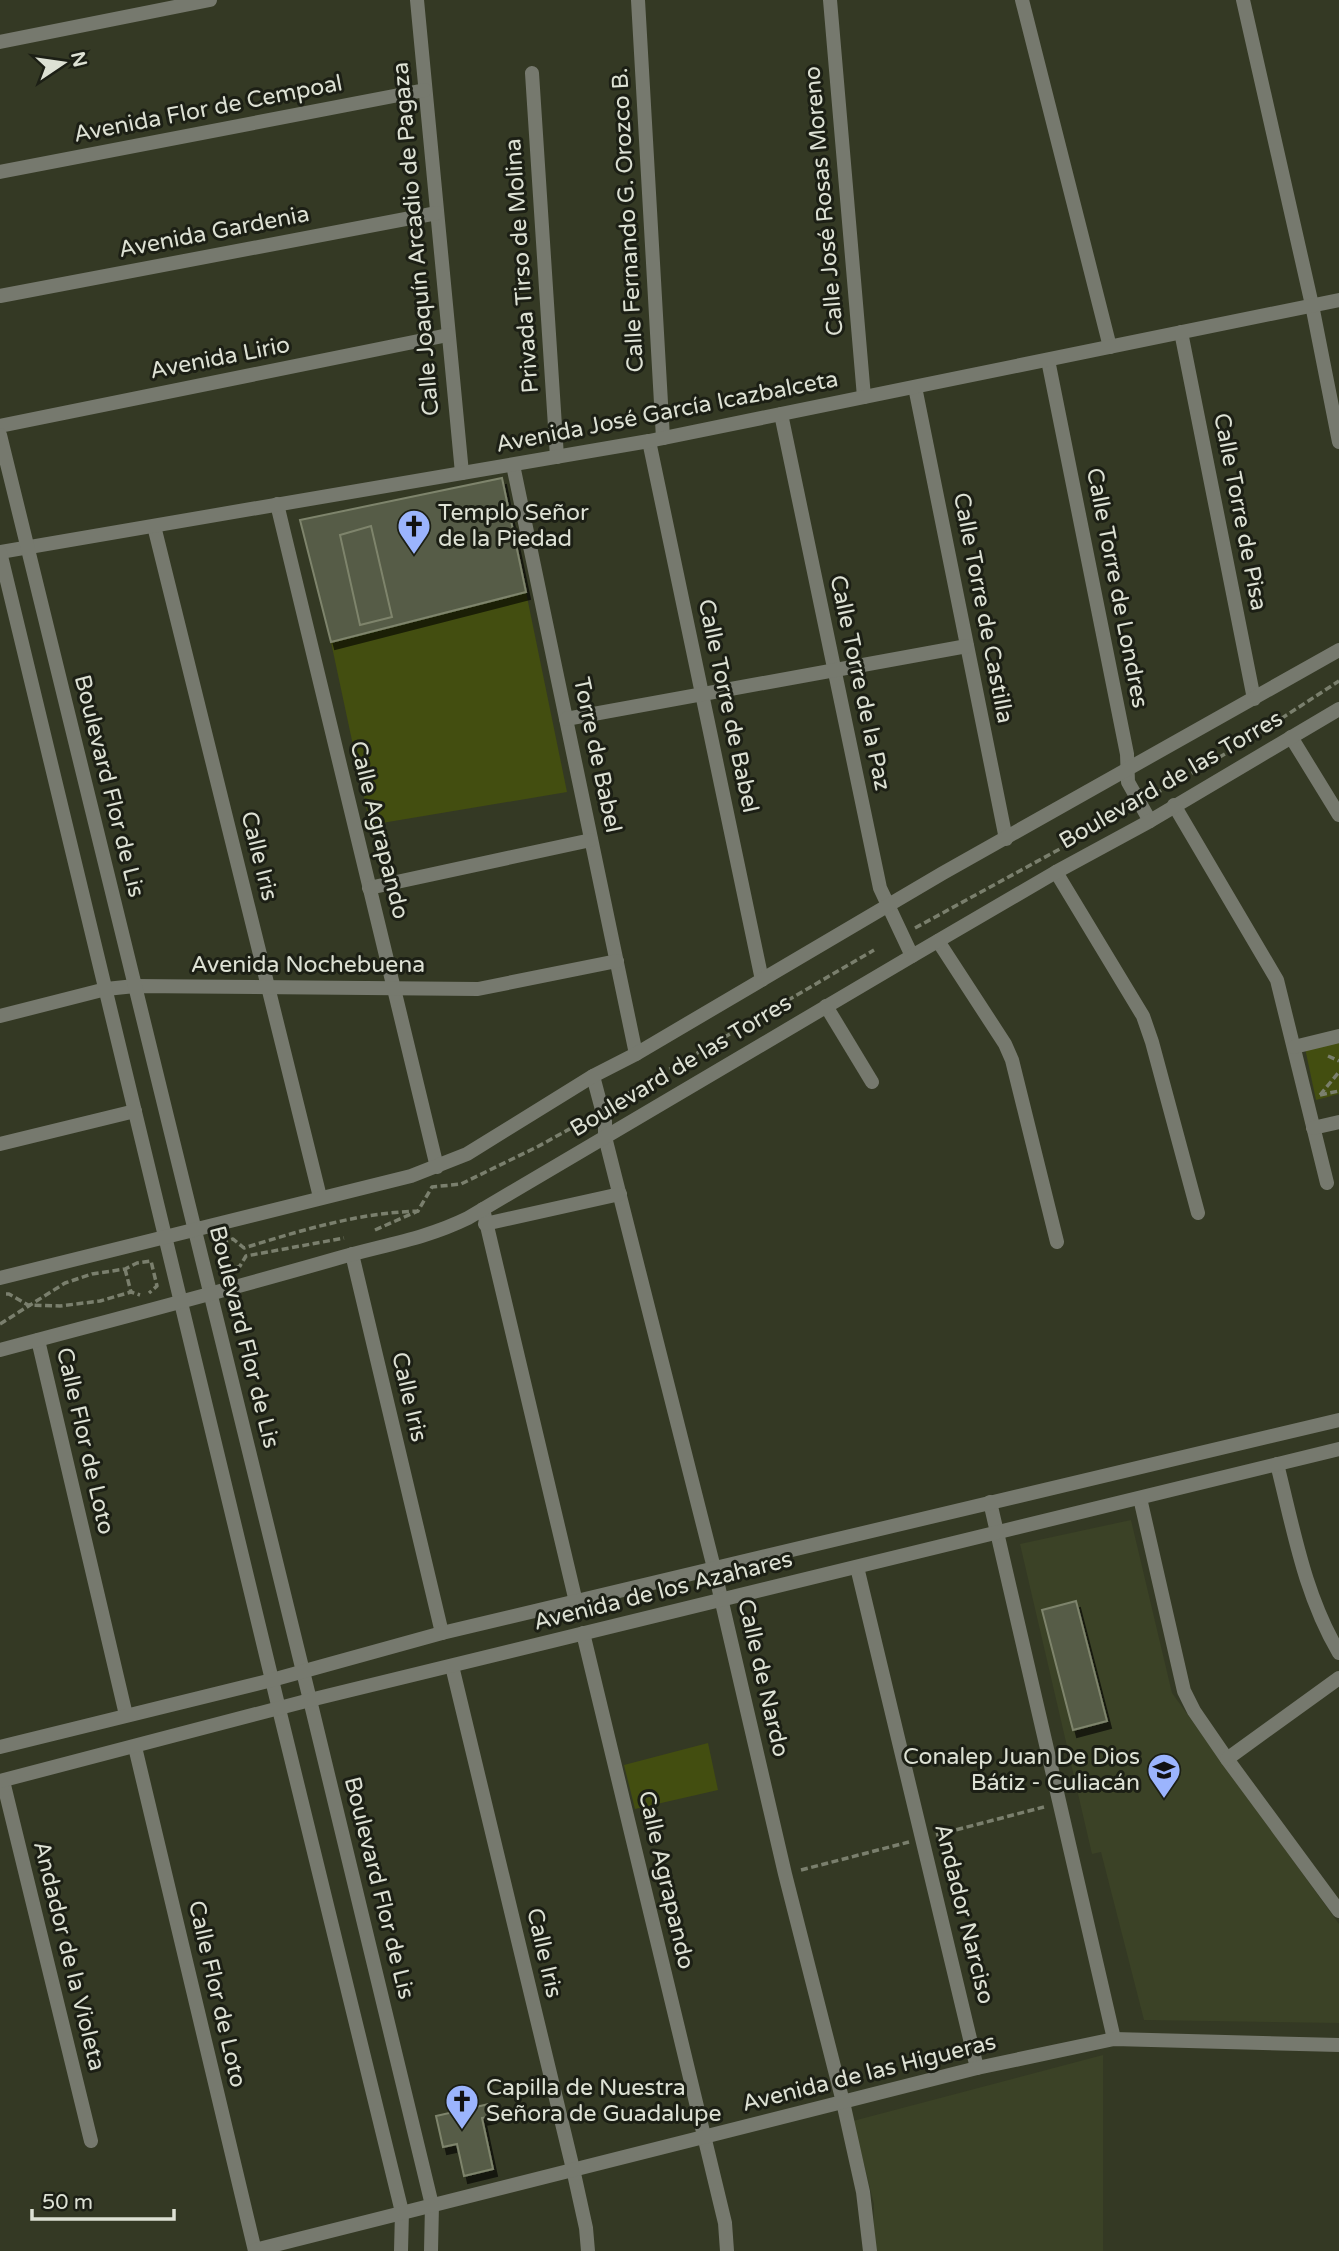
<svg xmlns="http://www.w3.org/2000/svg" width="1339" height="2251" viewBox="0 0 1339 2251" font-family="'Varela Round',sans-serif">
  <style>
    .built { fill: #3b4226 }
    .green { fill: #434e10 }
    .building { fill: #565c46; stroke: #7e846c; stroke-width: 2; filter: url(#shadow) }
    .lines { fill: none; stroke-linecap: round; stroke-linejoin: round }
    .path { stroke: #7a7f6d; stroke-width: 3.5; stroke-dasharray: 7 3.5; stroke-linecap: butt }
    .minor { stroke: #76796e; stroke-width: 14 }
    .tertiary { stroke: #76796e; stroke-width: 14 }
    .labels { text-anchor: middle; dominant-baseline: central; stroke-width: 6; stroke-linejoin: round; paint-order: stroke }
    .street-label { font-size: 23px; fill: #dde1d4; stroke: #1c1f15 }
    .poi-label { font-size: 23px; fill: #dde1d4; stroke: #1c1f15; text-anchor: start }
  </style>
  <defs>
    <filter id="shadow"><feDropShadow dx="4" dy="7" stdDeviation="0" flood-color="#0009"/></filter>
  </defs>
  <rect width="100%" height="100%" fill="#343924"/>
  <g class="built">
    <path d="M1131,1520L1172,1693L1339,1924V2023L1144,2020L1101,1852L1092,1854L1020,1544Z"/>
    <path d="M1103,2055V2251H873L874,2204L853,2121Z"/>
  </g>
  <g class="green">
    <path d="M526,592L567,792L370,825L331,642Z"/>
    <path d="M1339,1040V1094L1316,1100L1305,1048Z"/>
    <path d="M708,1743L718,1790L635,1809L624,1765Z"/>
  </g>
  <g class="building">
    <path d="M502,478L526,592L331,642L300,520Z"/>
    <path d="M371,526L392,617L360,625L340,535Z"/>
    <path d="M1076,1601L1107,1721L1073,1730L1042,1610Z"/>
    <path d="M489,2104L492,2116L482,2118L493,2169L464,2176L457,2144L443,2147L436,2116Z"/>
  </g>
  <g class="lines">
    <g class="path">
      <path d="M1155,794L1239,746L1339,681"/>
      <path d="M915,928L1102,826L1128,810"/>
      <path d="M1328,1056L1339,1061"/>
      <path d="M1320,1095L1339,1091"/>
      <path d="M1320,1095L1339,1072"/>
      <path d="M615,1101L874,950"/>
      <path d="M375,1230L418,1211"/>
      <path d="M217,1251L218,1244L233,1239L244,1248C302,1230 358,1213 418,1211L432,1187L461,1184L537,1147L584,1121"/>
      <path d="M220,1264L225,1272L240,1266L246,1256L344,1238"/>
      <path d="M125,1269L131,1292"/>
      <path d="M6,1294H9L28,1305L60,1306L100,1301L131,1292L140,1295"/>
      <path d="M0,1324L65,1283L92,1274L125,1269L137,1263L151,1261L157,1286L149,1293"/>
      <path d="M936,1835L1044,1807"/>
      <path d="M801,1870L909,1842"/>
    </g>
    <g class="minor">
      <path d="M417,0L462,473"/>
      <path d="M638,0L663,438"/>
      <path d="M830,0L864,397"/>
      <path d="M1022,0L1110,347"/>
      <path d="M1243,0L1312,305L1339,442"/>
      <path d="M0,42L210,0"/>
      <path d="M532,73L557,457"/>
      <path d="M0,172L425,90"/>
      <path d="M0,296L437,213"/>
      <path d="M1181,332L1254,699"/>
      <path d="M1048,360L1127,754L1128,782L1150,821"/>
      <path d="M915,387L1006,839"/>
      <path d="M781,414L880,888L912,956"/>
      <path d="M0,426L448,335"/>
      <path d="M649,441L762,980"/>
      <path d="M513,465L636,1054"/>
      <path d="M277,504L437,1167"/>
      <path d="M154,526L320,1197"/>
      <path d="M0,552L649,441L1339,300"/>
      <path d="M566,719L967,646"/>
      <path d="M1291,737L1339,815"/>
      <path d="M1174,805L1277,980L1327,1183"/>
      <path d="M1056,872L1143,1016L1152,1042L1198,1213"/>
      <path d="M369,888L591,840"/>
      <path d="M938,941L1005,1044L1012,1060L1057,1242"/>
      <path d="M826,1006L872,1082"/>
      <path d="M0,1016L106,989L135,986L478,989L617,961"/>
      <path d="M1294,1047L1339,1036"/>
      <path d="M593,1076L605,1121V1137L714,1568L785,1874L843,2102L863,2192L870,2251"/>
      <path d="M1313,1128L1339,1122"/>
      <path d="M0,1144L135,1111"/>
      <path d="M483,1209L576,1602"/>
      <path d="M485,1224L620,1194"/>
      <path d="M352,1254L442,1633"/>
      <path d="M38,1340L126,1715"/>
      <path d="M1277,1464C1294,1531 1304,1593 1339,1653"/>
      <path d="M1140,1498L1184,1691L1194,1711L1227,1759L1339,1911"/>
      <path d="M990,1502L1114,2039"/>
      <path d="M857,1567L977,2068"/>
      <path d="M583,1633L725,2223L727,2251"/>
      <path d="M452,1666L573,2169L586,2228L588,2251"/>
      <path d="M310,1700L432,2205L431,2251"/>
      <path d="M279,1709L402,2212L401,2251"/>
      <path d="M135,1747L255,2251"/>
      <path d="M1227,1759L1339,1678"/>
      <path d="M3,1781L91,2141"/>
      <path d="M255,2250L977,2068L1114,2039L1339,2045"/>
    </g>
    <g class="tertiary">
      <path d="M0,435L310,1700"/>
      <path d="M0,552L279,1709"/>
      <path d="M0,1278L411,1176L467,1154L593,1076L636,1054L943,873L1339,650"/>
      <path d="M0,1350C112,1320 224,1291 335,1259C382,1245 423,1240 468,1218L912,956L1056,872L1150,821L1339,709"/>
      <path d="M0,1747L272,1680L442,1633L1339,1420"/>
      <path d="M0,1781L310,1700L1339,1449"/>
    </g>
  </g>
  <defs>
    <symbol id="church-pin" viewBox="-11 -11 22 30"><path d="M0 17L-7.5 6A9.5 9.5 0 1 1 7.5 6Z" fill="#9bb4fd" stroke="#1c1f15"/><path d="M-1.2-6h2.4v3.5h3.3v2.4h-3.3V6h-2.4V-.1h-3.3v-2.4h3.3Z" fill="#111"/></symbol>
    <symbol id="school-pin" viewBox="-11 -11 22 30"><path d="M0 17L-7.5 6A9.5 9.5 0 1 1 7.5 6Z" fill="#9bb4fd" stroke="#1c1f15"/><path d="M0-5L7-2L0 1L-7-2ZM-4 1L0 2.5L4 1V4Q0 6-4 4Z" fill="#111"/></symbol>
  </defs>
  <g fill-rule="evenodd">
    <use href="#church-pin" x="395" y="507" width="38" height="52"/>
    <use href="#school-pin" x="1145" y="1751" width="38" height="52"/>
    <use href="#church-pin" x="443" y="2082" width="38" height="52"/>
  </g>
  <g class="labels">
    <g class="street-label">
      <text transform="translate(208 109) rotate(-11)">Avenida Flor de Cempoal</text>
      <text transform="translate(824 201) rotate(-95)">Calle José Rosas Moreno</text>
      <text transform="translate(628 220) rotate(-93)">Calle Fernando G. Orozco B.</text>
      <text transform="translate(214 232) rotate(-11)">Avenida Gardenia</text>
      <text transform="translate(416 239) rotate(-95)">Calle Joaquín Arcadio de Pagaza</text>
      <text transform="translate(522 266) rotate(-94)">Privada Tirso de Molina</text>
      <text transform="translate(220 358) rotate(-11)">Avenida Lirio</text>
      <text transform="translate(667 412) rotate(-11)">Avenida José García Icazbalceta</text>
      <text transform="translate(1240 512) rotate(79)">Calle Torre de Pisa</text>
      <text transform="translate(1117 588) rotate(79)">Calle Torre de Londres</text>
      <text transform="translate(983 608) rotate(79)">Calle Torre de Castilla</text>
      <text transform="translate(860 683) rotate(78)">Calle Torre de la Paz</text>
      <text transform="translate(728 706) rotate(78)">Calle Torre de Babel</text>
      <text transform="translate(597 755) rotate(78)">Torre de Babel</text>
      <text transform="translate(1171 780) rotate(-30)">Boulevard de las Torres</text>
      <text transform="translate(109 786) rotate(76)">Boulevard Flor de Lis</text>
      <text transform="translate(379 830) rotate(76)">Calle Agrapando</text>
      <text transform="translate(259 856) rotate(76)">Calle Iris</text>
      <text x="308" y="965">Avenida Nochebuena</text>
      <text transform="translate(681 1066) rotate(-31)">Boulevard de las Torres</text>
      <text transform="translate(244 1337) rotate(76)">Boulevard Flor de Lis</text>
      <text transform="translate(409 1397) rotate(77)">Calle Iris</text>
      <text transform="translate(85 1441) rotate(77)">Calle Flor de Loto</text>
      <text transform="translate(663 1591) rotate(-14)">Avenida de los Azahares</text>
      <text transform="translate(763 1678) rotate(77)">Calle de Nardo</text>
      <text transform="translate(666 1880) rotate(77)">Calle Agrapando</text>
      <text transform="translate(379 1888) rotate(76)">Boulevard Flor de Lis</text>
      <text transform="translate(964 1914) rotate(76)">Andador Narciso</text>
      <text transform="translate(544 1953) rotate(77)">Calle Iris</text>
      <text transform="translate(69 1956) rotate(76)">Andador de la Violeta</text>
      <text transform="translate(217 1994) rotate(77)">Calle Flor de Loto</text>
      <text transform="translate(869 2073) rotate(-14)">Avenida de las Higueras</text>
    </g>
    <g class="poi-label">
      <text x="438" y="513">Templo Señor<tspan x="438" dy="26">de la Piedad</tspan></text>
      <text x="1140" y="1757" text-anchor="end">Conalep Juan De Dios<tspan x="1140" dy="26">Bátiz - Culiacán</tspan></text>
      <text x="486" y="2088">Capilla de Nuestra<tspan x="486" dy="26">Señora de Guadalupe</tspan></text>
    </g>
  </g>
  <g transform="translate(63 63) rotate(77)" stroke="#1c1f15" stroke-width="5" paint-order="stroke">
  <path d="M0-5L12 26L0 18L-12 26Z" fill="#dde1d4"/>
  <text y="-10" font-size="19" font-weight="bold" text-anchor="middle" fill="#dde1d4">N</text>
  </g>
  <path d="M32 2209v10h142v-10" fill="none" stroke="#dde1d4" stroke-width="3.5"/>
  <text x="42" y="2209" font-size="21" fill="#dde1d4" stroke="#1c1f15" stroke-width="5" paint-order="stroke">50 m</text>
</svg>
